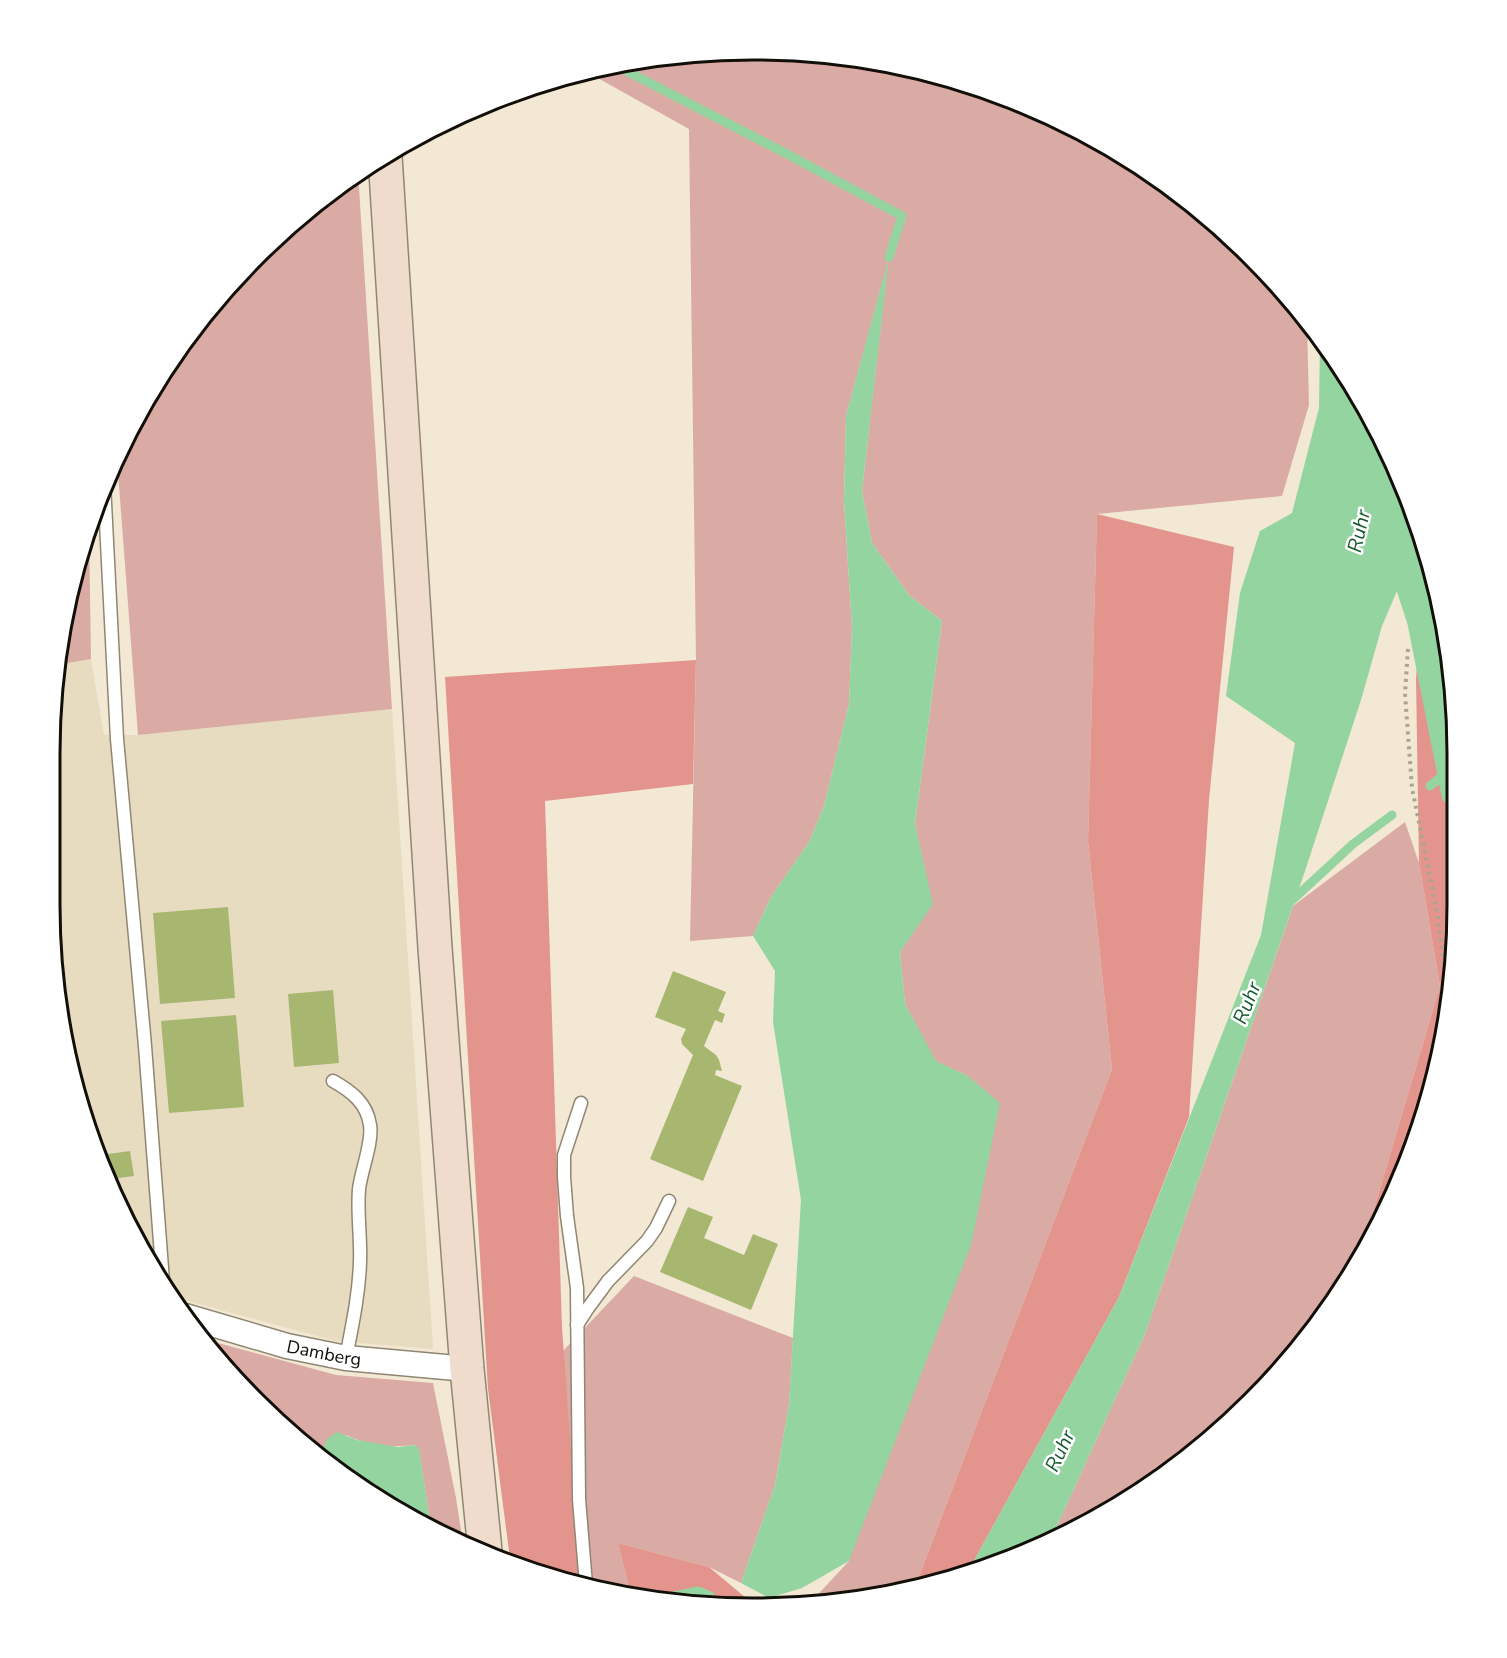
<svg xmlns="http://www.w3.org/2000/svg" width="1507" height="1658" viewBox="0 0 1507 1658" font-family="'Nunito Sans',sans-serif">
  <style>
    .built { fill: #e8dcc0 }
    .green { fill: #daaaa4 }
    .forest { fill: #e3958d }
    .water { fill: #94d4a1 }
    .lines { fill: none; stroke-linecap: round; stroke-linejoin: round }
    .stream { stroke: #94d4a1; stroke-width: 9 }
    .canal { stroke: #94d4a1; stroke-width: 32 }
    .building { fill: #a7b770 }
    .service-casing { stroke: #8f8773; stroke-width: 15 }
    .minor-casing { stroke: #8f8773; stroke-width: 27 }
    .secondary-casing { stroke: #8f8773; stroke-width: 36 }
    .path { stroke: #aca493; stroke-width: 4; stroke-dasharray: 3 4.5; stroke-linecap: butt }
    .service { stroke: #fff; stroke-width: 12 }
    .minor { stroke: #fff; stroke-width: 24 }
    .secondary { stroke: #f0dccd; stroke-width: 33 }
    .labels { text-anchor: middle; dominant-baseline: central; stroke-width: 5; stroke-linejoin: round; paint-order: stroke }
    .street-label { font-size: 18px; fill: #120f08; stroke: #fff }
    .water-label { font-size: 20px; font-style: italic; fill: #155a2d; stroke: #fff }
    .rim { fill: none; stroke: #120f08; stroke-width: 3 }
  </style>
  <rect width="100%" height="100%" fill="#f2e8d3"/>
  <path class="built" d="M91,659L104,735H138L392,709L433,1349L336,1341L172,1297L122,1216L63,1042L50,904L51,708L57,665Z"/>
  <g class="green">
    <path d="M753,50L891,63L1023,103L1144,168L1251,255L1307,324L1309,405L1282,496L1097,514L1088,841L1112,1069L915,1587L891,1595L810,1603L849,1561L968,1076L935,1061L905,1004L900,952L932,904L915,824L942,621L909,595L872,543L862,491L888,262L846,416L844,501L852,628L849,704L824,806L809,842L771,897L753,936L690,941L696,660L689,129L587,72L616,63Z"/>
    <path d="M358,172L392,709L138,735L117,459L168,362L255,256Z"/>
    <path d="M89,529L91,659L57,665L63,616Z"/>
    <path d="M1405,822L1419,863L1440,986L1358,1263L1283,1368L1182,1463L1065,1536L1050,1541L1145,1334L1293,906Z"/>
    <path d="M634,1276L793,1338L789,1404L775,1485L741,1583L709,1567L618,1543L631,1596L616,1595L581,1583L563,1351Z"/>
    <path d="M218,1343L336,1375L433,1383L456,1498L463,1543L442,1536L431,1529L419,1449L415,1445C392,1448 367,1445 346,1435L331,1459L342,1469L344,1475L325,1463L295,1433Z"/>
  </g>
  <g class="forest">
    <path d="M1097,514L1234,547L1209,800L1189,1117L1119,1297L970,1568L915,1587L1112,1069L1088,841Z"/>
    <path d="M1425,553L1444,616L1457,753L1452,996L1420,1130L1363,1256L1358,1263L1440,986L1419,863L1416,679Z"/>
    <path d="M696,660L693,784L545,801L562,1328L581,1583L510,1559L488,1389L445,677Z"/>
    <path d="M196,1334L218,1343L295,1433Z"/>
    <path d="M618,1543L709,1567L758,1608L631,1596Z"/>
  </g>
  <g class="water">
    <path d="M889,257L862,491L872,543L909,595L942,621L915,824L933,904L900,952L905,1004L936,1061L968,1076L1000,1103L971,1245L849,1561L802,1588L769,1598L741,1583L775,1485L789,1404L801,1200L773,1022L775,971L753,936L771,897L809,842L824,806L849,704L852,628L844,501L846,416Z"/>
    <path d="M1320,340L1339,362L1404,484L1422,542L1404,594L1397,591L1382,626L1361,700L1305,871L1145,1334L1050,1541L970,1568L1119,1297L1261,935L1295,743L1226,696L1240,593L1260,531L1292,513L1319,408Z"/>
    <path d="M337,1432L357,1440L398,1447L415,1445L419,1448L431,1529L344,1475L342,1469L331,1459L324,1448L327,1439Z"/>
  </g>
  <g class="lines">
    <g class="stream">
      <path d="M613,64L787,154L902,216L889,257"/>
      <path d="M1430,786L1452,768"/>
      <path d="M1287,905L1353,844L1392,815"/>
      <path d="M661,1599L698,1591L710,1596"/>
    </g>
    <path class="canal" d="M1396,537L1423,620L1457,792"/>
  </g>
  <g class="building">
    <path d="M228,907L235,998L160,1004L153,913Z"/>
    <path d="M673,971L726,992L718,1011L725,1014L722,1023L715,1020L704,1046L716,1055L719,1060L722,1071L716,1070L715,1075L742,1086L703,1181L650,1159L693,1055L682,1044L681,1039L686,1029L655,1017Z"/>
    <path d="M333,990L339,1063L294,1067L288,994Z"/>
    <path d="M236,1015L244,1107L169,1113L161,1021Z"/>
    <path d="M130,1151L134,1176L112,1179L108,1154Z"/>
    <path d="M688,1207L713,1217L704,1238L744,1255L753,1234L778,1244L751,1310L660,1272Z"/>
  </g>
  <g class="lines">
    <defs>
      <g id="service">
        <path d="M104,483L117,739L145,1046L163,1281"/>
        <path d="M333,1081C351,1091 367,1103 370,1125C373,1142 361,1171 359,1189C357,1213 361,1238 360,1262C359,1295 352,1326 346,1358"/>
        <path d="M581,1103L564,1155V1177L567,1216L577,1288L579,1499L586,1585"/>
        <path d="M577,1325L588,1308L608,1281L647,1241L656,1228L669,1201"/>
      </g>
      <g id="minor">
        <path id="s1" d="M185,1316L287,1346L346,1358L467,1369"/>
      </g>
      <path id="secondary" d="M385,156L435,948L467,1369L485,1551"/>
    </defs>
    <use href="#service" class="service-casing"/>
    <use href="#minor" class="minor-casing"/>
    <use href="#secondary" class="secondary-casing"/>
    <path class="path" d="M1408,649L1405,694L1412,788L1437,912L1449,1005"/>
    <use href="#service" class="service"/>
    <use href="#minor" class="minor"/>
    <use href="#secondary" class="secondary"/>
  </g>
  <g class="labels">
    <g class="street-label">
      <text stroke="none"><textPath href="#s1" startOffset="144">Damberg</textPath></text>
    </g>
    <g class="water-label">
      <text transform="translate(1359 531) rotate(-77)">Ruhr</text>
      <text transform="translate(1247 1003) rotate(-68)">Ruhr</text>
      <text transform="translate(1060 1451) rotate(-65)">Ruhr</text>
    </g>
  </g>
  <path d="M0 0H1507V1658H0ZM753 60H754A693 693 0 0 1 1447 753V905A693 693 0 0 1 754 1598H753A693 693 0 0 1 60 905V753A693 693 0 0 1 753 60Z" fill="#fff" fill-rule="evenodd"/>
  <path class="rim" d="M753 60H754A693 693 0 0 1 1447 753V905A693 693 0 0 1 754 1598H753A693 693 0 0 1 60 905V753A693 693 0 0 1 753 60Z"/>
</svg>
